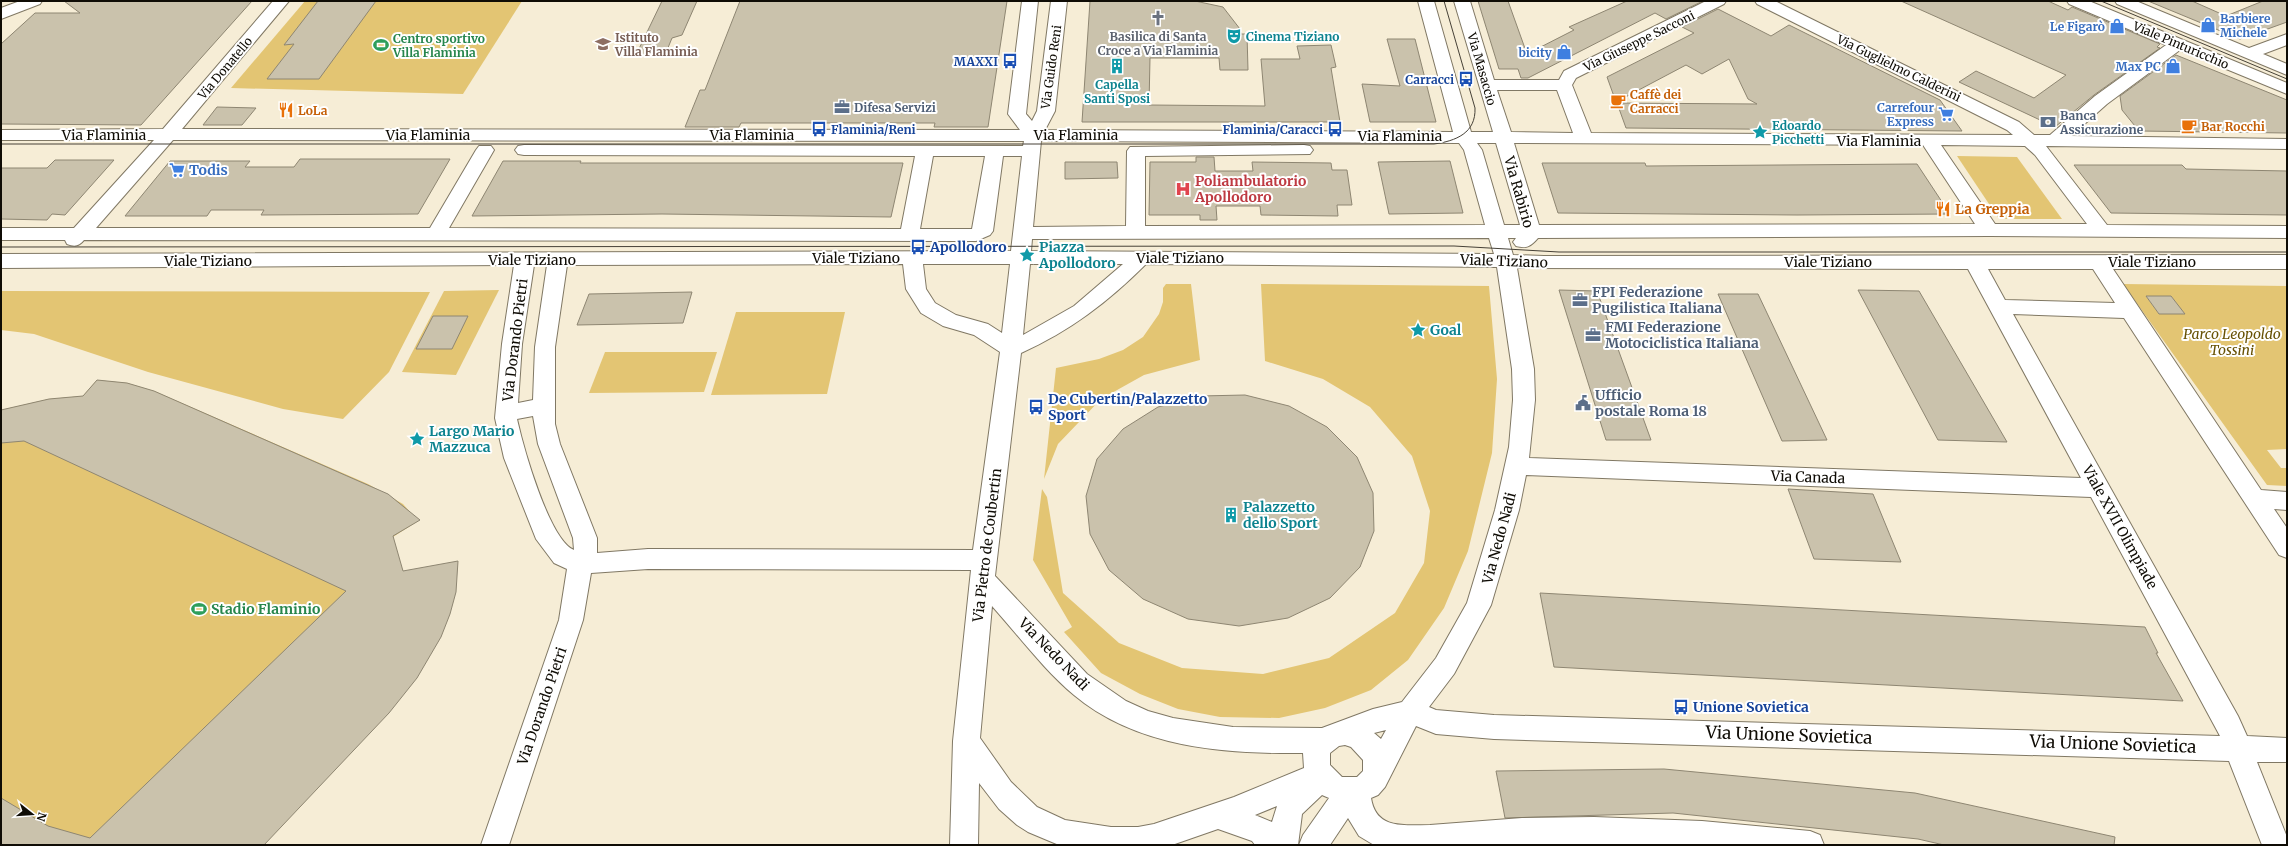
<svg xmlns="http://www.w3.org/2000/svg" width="2288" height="846" viewBox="0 0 2288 846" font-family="Merriweather,serif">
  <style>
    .green { fill: #e3c573; fill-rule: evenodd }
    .building { fill: #cac2ac; stroke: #8e8672 }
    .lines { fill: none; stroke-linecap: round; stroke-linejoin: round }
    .minor-casing { stroke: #807864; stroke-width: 2 }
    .minor { fill: #fff; fill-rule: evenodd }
    .tram { stroke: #464137; stroke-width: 1 }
    .labels { text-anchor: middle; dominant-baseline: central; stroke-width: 4; stroke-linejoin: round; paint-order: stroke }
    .far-shop-label { font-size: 12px; font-weight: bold; fill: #366cbe; stroke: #fff; text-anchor: end }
    .far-worship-label { font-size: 12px; font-weight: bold; fill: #5b616d; stroke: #fff }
    .far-culture-label { font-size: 12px; font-weight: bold; fill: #0d838f; stroke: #fff; text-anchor: start }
    .far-education-label { font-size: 12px; font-weight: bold; fill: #785e54; stroke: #fff; text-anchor: start }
    .far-leisure-label { font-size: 12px; font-weight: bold; fill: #27864d; stroke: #fff; text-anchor: start }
    .far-street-label { font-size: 12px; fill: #0f0c05; stroke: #fff }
    .far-transit-label { font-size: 12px; font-weight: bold; fill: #164399; stroke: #fff; text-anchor: end }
    .far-food-label { font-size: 12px; font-weight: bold; fill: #c56008; stroke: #fff; text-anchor: start }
    .far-service-label { font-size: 12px; font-weight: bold; fill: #4e5e75; stroke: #fff; text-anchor: start }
    .street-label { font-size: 14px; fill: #0f0c05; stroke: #fff }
    .shop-label { font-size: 14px; font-weight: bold; fill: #366cbe; stroke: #fff; text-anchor: start }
    .health-label { font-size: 14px; font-weight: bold; fill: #be3a42; stroke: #fff; text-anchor: start }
    .food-label { font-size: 14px; font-weight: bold; fill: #c56008; stroke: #fff; text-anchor: start }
    .transit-label { font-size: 14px; font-weight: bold; fill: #164399; stroke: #fff; text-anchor: start }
    .culture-label { font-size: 14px; font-weight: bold; fill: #0d838f; stroke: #fff; text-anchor: start }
    .service-label { font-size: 14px; font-weight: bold; fill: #4e5e75; stroke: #fff; text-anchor: start }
    .park-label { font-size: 14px; font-style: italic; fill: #675104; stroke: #fff }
    .leisure-label { font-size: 14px; font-weight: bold; fill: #27864d; stroke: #fff; text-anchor: start }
    .near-street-label { font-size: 17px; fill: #0f0c05; stroke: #fff }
  </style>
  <rect width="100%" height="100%" fill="#f6edd6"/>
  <g class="green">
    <path d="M305,1H522L463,94L231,88Z"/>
    <path d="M1957,156L2017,157L2062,219H1999Z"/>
    <path d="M1166,284H1191L1200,360L1144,375L1101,399L1058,444L1044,479L1056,368L1099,359L1123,350L1143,337L1159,314L1163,302V288Z"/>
    <path d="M1261,284L1489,286L1497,379L1492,453L1468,551L1444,608L1408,660L1371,690L1325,708L1279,718L1220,717L1178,709L1140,694L1101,673L1064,632L1072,627L1033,560L1042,489L1047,497L1063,593L1119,643L1182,668L1263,674L1329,658L1395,613L1424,563L1430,511L1412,456L1370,407L1323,379L1265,361Z"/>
    <path d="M2123,284L2287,286V449L2267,450L2281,468H2287V486L2267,485ZM2146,296H2171L2184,314H2159Z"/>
    <path d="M499,290L456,375L402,372L444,291Z"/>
    <path d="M1,291L430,292L389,372L343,419L283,409L148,372L34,334L1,330Z"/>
    <path d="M736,312H845L827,394L711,395Z"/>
    <path d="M605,352H717L704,392L589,393Z"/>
    <path d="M97,380L127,383L154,391L368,484L403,504L418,521L393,537L402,571L203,834L1,845V410L49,399L83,396Z"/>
  </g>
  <g class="building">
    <path d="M64,1H252L141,125L1,124V44L35,13H80Z"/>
    <path d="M318,1H376L319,79H267L294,44L284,45Z"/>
    <path d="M662,1H697L682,35L672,38L665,55H636Z"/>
    <path d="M740,1H1007L988,127H934L935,123H741L739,127H685L700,90H705Z"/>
    <path d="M1090,1H1195L1223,7L1240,29L1241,34H1247L1248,70H1220L1219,58H1150L1149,105L1265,106L1261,59H1300L1297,46L1331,45L1336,67L1331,68L1340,122H1082Z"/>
    <path d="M1478,1H1508L1527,54L1574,30L1569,27L1627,1H1703L1666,19L1655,13L1528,78H1521L1518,69H1499Z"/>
    <path d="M1901,1H2048L2068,10L2072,7L2160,44L2157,47L2160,48L2094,95L2055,127L1959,82L1976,71L2034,98L2066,75Z"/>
    <path d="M2148,1H2192L2226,16L2263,1H2287V22L2240,39Z"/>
    <path d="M1718,9L1771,36L1789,25L1940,100L1962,131L1626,128L1617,103L1757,104L1748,99L1729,59L1702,74L1686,65L1616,102L1607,77L1694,33L1682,27Z"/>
    <path d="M1387,39H1415L1436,122H1370L1362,84L1400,86Z"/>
    <path d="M2176,55L2287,100V133L2139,131L2122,110L2120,96Z"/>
    <path d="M217,107L256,108L242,125H203Z"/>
    <path d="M1196,157H1214L1215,171H1253L1252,162L1331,163L1332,170H1347L1352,205H1337L1338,216L1261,215L1260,206H1216L1217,220H1200V215H1149L1150,162H1196Z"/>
    <path d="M300,159H450L418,214L261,215L264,210H211L207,216H125L170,161H250L245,167H294Z"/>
    <path d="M55,160H114L65,215L52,214L47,220L1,219V168H47Z"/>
    <path d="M503,161H581L580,163H903L891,217L662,214L472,216Z"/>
    <path d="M1450,161L1463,213L1389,214L1378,162Z"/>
    <path d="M1065,162H1117L1118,178L1065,179Z"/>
    <path d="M1542,163H1645L1646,166L1917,164L1950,214L1797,215L1558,213Z"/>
    <path d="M2074,165H2182L2186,169L2287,171V215L2111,213Z"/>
    <path d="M1559,290L1597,291L1651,440H1606Z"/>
    <path d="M1858,290L1919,291L2007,442L1938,440Z"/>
    <path d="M692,292L683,323L577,325L589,294Z"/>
    <path d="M1718,294H1758L1827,440L1782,441Z"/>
    <path d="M2146,296H2171L2185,314H2159Z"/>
    <path d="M433,316H468L452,349H416Z"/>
    <path d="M97,380L127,383L154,391L388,494L420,520L393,536L403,571L458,561L456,592L450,614L441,637L417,678L389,713L264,845H1V798L48,826L90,838L346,591L24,441L1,443V410L49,399L83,396Z"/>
    <path d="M1245,395L1289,406L1327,427L1357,457L1373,493L1374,531L1360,567L1330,598L1288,618L1239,626L1188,619L1143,599L1109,570L1090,534L1086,496L1097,459L1123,429L1158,407L1200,396Z"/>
    <path d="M1788,489L1873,494L1901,562L1814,559Z"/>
    <path d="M1540,593L2145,627L2158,653H2156L2183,701L1554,667Z"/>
    <path d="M1664,769L1915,793L2115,837L2114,845H1944L1918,839L1673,813L1505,818L1496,771Z"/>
  </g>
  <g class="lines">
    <defs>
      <g id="minor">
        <path d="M20,1H42L40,4L1,19V8Z"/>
        <path d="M273,1H289L182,129L1020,130L1008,114L1022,1H1038L1026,114L1032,121L1037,111L1051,1H1067L1055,111L1045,130L1453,132L1418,1H1434L1471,132H1493L1454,1H1470L1494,80H1559L1564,71L1706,1H1726L1724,4L1576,78L1572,85L1591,133L2013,135L2007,130L1757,4L1755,1H1775L2019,122L2034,135H2050L2095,96L2166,45L2069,4L2067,1H2089L2287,83V94L2180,50L2107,104L2071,136L2287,139V149L2046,146L2107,225L2287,226V238L1989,236L1538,238C1531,246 1527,249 1516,246L1513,242L1516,238H1508L1513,255L1544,256L2287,255V269H2113L2261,490L2287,492V510L2274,509L2287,528V558L2279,555L2124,318L2013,314L2238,716L2247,736L2287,738V762H2257L2287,837V845H2262L2229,761L1494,739L1436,734L1416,726L1385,787L1378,795L1371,798C1376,830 1404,825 1430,825L1522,818L1594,817L1702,821L1810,831L1820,835L1824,845H1374L1359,836L1348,818L1330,845H1299L1303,835L1329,798L1322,795L1302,814L1298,845H1255L1252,841L1218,829L1172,845H1059L1028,832L1017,825L999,809L979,783L978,845H950L953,741L971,570L648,569L591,573L583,620L509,845H481L559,620L567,569L554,563L536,539L504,458L495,418L502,344L514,265L1,268V254L1011,251L1022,156H1003L993,231L990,235L976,241L84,240C79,246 75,247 67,244L65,240H1V228H74L154,140H1V130L163,129ZM1497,90H1557L1573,133L1511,132ZM173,140L1024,141L1023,146L524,145L518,146L515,150L518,154L524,155L915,156L901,229L449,228L494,150L491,146H479L476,150L430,228H96ZM1041,141L1459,143L1464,150L1485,225L1145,226V156L1310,154L1313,150L1310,146L1304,145L1130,147L1127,151L1126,226L1033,227ZM1477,143H1496L1520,225H1504L1482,150ZM1514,143L1923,145L1975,224L1539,225ZM1941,145L2025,146L2035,155L2087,224H1995ZM933,156H985L972,229H920ZM1489,238L1494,254L1031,251L1032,239ZM903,264L906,289L921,313L943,326L974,335L1000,352L973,550L648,549L597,553V538L560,444L555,424V347L567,265ZM923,264H1010L1002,333L988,324L956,315L935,303L926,289ZM1030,264H1123L1074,306L1023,335ZM1146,264L1497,267L1512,369L1513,400L1509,447L1495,510L1467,603L1436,658L1402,702L1373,709L1322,728L1233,727L1173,718L1148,711L1126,701L1087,674L995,576L1021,353C1070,331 1108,302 1146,264ZM534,265H547L535,347L533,400L518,403L522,344ZM1517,268L1968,269L2081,478L1529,458L1535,400L1534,369ZM1988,269H2093L2115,303L2005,300ZM533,416L538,444L573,538L574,550C549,540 523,446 517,419ZM1526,475L2091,497L2220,736L1494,715L1436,710L1429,707L1454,674L1491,605L1519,510ZM992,606C1019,636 1044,670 1074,695C1137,748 1225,754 1303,753L1304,768L1234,797L1154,824L1138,827H1111L1065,820L1037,807L1011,782L980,738ZM1386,730L1381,739L1374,733ZM1345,745L1351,747L1363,760V771L1357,777H1342L1330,765V753L1339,746ZM1277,806L1272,822L1255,815Z"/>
        <path d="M2115,1H2136L2249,48L2287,34V45L2263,54L2287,64V75L2117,4Z"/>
      </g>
    </defs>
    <use href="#minor" class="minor-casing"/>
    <use href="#minor" class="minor"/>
    <g class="tram">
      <path d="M2101,1L2287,79"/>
      <path d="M1,144H1434C1456,141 1476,133 1475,108L1444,1"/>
      <path d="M1,247L1454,246L1559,252H2287"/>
    </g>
  </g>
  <defs>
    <symbol id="church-bare" viewBox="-9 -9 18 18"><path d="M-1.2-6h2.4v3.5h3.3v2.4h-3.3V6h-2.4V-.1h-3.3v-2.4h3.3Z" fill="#6b7280" stroke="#fff" stroke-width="2.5" paint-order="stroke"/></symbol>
    <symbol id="shop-bare" viewBox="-9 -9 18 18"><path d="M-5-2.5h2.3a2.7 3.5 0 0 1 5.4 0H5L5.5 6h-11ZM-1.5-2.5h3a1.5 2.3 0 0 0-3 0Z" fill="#3f7fe0" stroke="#fff" stroke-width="2.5" paint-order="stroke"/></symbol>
    <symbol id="theatre-bare" viewBox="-9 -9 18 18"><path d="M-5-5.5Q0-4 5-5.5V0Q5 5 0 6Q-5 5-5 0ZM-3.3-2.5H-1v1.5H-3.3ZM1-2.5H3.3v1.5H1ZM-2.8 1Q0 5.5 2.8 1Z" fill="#0f9aa8" stroke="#fff" stroke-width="2.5" paint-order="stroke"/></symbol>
    <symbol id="school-bare" viewBox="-9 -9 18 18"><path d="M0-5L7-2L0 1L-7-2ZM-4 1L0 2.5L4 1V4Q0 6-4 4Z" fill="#8d6e63" stroke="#fff" stroke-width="2.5" paint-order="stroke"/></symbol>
    <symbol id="stadium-bare" viewBox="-9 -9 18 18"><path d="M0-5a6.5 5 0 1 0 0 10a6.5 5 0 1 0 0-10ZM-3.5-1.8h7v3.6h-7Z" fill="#2e9e5b" stroke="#fff" stroke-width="2.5" paint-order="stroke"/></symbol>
    <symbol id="bus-bare" viewBox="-9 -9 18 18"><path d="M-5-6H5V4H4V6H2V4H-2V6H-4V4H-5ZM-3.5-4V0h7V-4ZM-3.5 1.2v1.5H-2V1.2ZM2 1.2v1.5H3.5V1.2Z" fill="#1a4fb4" stroke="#fff" stroke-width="2.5" paint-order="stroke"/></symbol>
    <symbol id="building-bare" viewBox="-9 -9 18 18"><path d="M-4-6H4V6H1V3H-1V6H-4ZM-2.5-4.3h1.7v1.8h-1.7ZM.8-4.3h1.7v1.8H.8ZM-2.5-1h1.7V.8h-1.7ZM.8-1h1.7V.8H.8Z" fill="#0f9aa8" stroke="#fff" stroke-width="2.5" paint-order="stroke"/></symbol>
    <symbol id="cafe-bare" viewBox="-9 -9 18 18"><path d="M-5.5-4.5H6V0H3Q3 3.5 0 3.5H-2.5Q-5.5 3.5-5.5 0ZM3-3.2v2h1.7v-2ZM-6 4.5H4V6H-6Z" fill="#e8710a" stroke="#fff" stroke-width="2.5" paint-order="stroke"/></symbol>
    <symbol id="office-bare" viewBox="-9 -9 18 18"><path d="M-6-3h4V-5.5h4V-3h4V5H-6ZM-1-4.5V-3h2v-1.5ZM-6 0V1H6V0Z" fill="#5c6f8a" stroke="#fff" stroke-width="2.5" paint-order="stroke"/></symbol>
    <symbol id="restaurant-bare" viewBox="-9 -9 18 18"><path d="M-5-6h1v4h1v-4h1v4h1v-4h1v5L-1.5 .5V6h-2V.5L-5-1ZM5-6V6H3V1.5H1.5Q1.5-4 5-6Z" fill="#e8710a" stroke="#fff" stroke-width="2.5" paint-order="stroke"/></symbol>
    <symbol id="supermarket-bare" viewBox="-9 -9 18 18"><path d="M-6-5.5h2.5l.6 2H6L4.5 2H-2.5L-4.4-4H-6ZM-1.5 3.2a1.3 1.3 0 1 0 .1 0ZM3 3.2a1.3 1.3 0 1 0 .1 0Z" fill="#3f7fe0" stroke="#fff" stroke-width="2.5" paint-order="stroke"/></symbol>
    <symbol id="bank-bare" viewBox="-9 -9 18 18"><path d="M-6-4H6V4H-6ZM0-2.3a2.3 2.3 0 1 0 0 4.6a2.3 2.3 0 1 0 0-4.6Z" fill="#5c6f8a" stroke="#fff" stroke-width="2.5" paint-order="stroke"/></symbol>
    <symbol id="sight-bare" viewBox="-9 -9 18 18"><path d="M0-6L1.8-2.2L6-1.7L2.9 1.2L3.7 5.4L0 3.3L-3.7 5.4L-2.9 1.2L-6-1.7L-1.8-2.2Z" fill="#0f9aa8" stroke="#fff" stroke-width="2.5" paint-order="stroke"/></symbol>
    <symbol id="hospital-bare" viewBox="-9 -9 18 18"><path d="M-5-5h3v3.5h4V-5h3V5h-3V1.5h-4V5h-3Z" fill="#e0444e" stroke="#fff" stroke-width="2.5" paint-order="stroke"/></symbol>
    <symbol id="civic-bare" viewBox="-9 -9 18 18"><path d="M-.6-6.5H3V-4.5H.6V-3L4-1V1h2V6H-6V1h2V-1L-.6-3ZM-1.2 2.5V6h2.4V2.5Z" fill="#5c6f8a" stroke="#fff" stroke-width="2.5" paint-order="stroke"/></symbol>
  </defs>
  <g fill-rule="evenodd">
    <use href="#church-bare" x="1147" y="7" width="22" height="22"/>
    <use href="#shop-bare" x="2197" y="14" width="22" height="22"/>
    <use href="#shop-bare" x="2106" y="15" width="22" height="22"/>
    <use href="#theatre-bare" x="1223" y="25" width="22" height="22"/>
    <use href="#school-bare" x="592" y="33" width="22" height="22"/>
    <use href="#stadium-bare" x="370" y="34" width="22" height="22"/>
    <use href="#shop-bare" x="1553" y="41" width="22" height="22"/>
    <use href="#bus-bare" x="999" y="50" width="22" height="22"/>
    <use href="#building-bare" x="1106" y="55" width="22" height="22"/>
    <use href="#shop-bare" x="2162" y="55" width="22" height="22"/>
    <use href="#bus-bare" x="1455" y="68" width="22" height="22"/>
    <use href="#cafe-bare" x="1607" y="90" width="22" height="22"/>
    <use href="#office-bare" x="831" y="96" width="22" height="22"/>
    <use href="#restaurant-bare" x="275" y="99" width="22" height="22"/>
    <use href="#supermarket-bare" x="1935" y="103" width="22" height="22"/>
    <use href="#bank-bare" x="2037" y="111" width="22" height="22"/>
    <use href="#cafe-bare" x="2178" y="115" width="22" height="22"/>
    <use href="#bus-bare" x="808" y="118" width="22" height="22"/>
    <use href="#bus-bare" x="1324" y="118" width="22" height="22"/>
    <use href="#sight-bare" x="1749" y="121" width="22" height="22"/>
    <use href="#supermarket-bare" x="166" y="159" width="22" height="22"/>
    <use href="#hospital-bare" x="1172" y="178" width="22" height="22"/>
    <use href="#restaurant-bare" x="1932" y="198" width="22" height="22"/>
    <use href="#bus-bare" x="907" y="236" width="22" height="22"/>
    <use href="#sight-bare" x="1016" y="244" width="22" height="22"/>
    <use href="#office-bare" x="1569" y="289" width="22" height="22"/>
    <use href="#sight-bare" x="1407" y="319" width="22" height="22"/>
    <use href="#office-bare" x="1582" y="324" width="22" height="22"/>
    <use href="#civic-bare" x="1572" y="392" width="22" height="22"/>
    <use href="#bus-bare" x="1025" y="396" width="22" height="22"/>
    <use href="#sight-bare" x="406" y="428" width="22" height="22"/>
    <use href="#building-bare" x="1220" y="504" width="22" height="22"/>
    <use href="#stadium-bare" x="188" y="598" width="22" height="22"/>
    <use href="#bus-bare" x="1670" y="696" width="22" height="22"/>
  </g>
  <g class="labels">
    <g class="far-shop-label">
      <text x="2220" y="18" text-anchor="start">Barbiere<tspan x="2220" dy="14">Michele</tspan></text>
      <text x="2105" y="26">Le Figarò</text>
      <text x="1552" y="52">bicity</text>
      <text x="2161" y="66">Max PC</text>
      <text x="1934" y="107">Carrefour<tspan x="1934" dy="14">Express</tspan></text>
    </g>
    <g class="far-worship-label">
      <text x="1158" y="36">Basilica di Santa<tspan x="1158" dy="14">Croce a Via Flaminia</tspan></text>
    </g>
    <g class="far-culture-label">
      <text x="1246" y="36">Cinema Tiziano</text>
      <text x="1117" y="84" text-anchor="middle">Capella<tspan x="1117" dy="14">Santi Sposi</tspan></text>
      <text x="1772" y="125">Edoardo<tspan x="1772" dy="14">Picchetti</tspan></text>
    </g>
    <g class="far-education-label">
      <text x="615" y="37">Istituto<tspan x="615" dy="14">Villa Flaminia</tspan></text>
    </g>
    <g class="far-leisure-label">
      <text x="393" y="38">Centro sportivo<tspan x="393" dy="14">Villa Flaminia</tspan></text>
    </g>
    <g class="far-street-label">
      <text transform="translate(1639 41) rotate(-26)">Via Giuseppe Sacconi</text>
      <text transform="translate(2181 45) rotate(23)">Viale Pinturicchio</text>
      <text transform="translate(1051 67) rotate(-82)">Via Guido Reni</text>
      <text transform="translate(225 68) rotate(-50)">Via Donatello</text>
      <text transform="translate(1899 68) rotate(26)">Via Guglielmo Calderini</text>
      <text transform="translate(1482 69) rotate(74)">Via Masaccio</text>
    </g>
    <g class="far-transit-label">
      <text x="998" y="61">MAXXI</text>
      <text x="1454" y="79">Carracci</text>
      <text x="831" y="129" text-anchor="start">Flaminia/Reni</text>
      <text x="1323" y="129">Flaminia/Caracci</text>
    </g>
    <g class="far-food-label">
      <text x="1630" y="94">Caffè dei<tspan x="1630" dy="14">Carracci</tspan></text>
      <text x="298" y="110">LoLa</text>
      <text x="2201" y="126">Bar Rocchi</text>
    </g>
    <g class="far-service-label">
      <text x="854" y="107">Difesa Servizi</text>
      <text x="2060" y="115">Banca<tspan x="2060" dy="14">Assicurazione</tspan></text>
    </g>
    <g class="street-label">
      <text x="104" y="135">Via Flaminia</text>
      <text x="428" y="135">Via Flaminia</text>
      <text x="752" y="135">Via Flaminia</text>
      <text x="1076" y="135">Via Flaminia</text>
      <text x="1400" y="136">Via Flaminia</text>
      <text x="1879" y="141">Via Flaminia</text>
      <text transform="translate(1519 192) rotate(74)">Via Rabirio</text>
      <text x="856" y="258">Viale Tiziano</text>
      <text x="1180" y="258">Viale Tiziano</text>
      <text x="532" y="260">Viale Tiziano</text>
      <text x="208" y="261">Viale Tiziano</text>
      <text transform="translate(1504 261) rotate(2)">Viale Tiziano</text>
      <text x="1828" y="262">Viale Tiziano</text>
      <text x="2152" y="262">Viale Tiziano</text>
      <text transform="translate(515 340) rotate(-83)">Via Dorando Pietri</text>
      <text transform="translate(1808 477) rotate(2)">Via Canada</text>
      <text transform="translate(2120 527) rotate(61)">Viale XVII Olimpiade</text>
      <text transform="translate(1499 538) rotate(-75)">Via Nedo Nadi</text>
      <text transform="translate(987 545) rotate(-83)">Via Pietro de Coubertin</text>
      <text transform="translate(1054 654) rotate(46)">Via Nedo Nadi</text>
      <text transform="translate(542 706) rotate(-71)">Via Dorando Pietri</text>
    </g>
    <g class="shop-label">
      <text x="189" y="170">Todis</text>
    </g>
    <g class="health-label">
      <text x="1195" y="181">Poliambulatorio<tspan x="1195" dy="16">Apollodoro</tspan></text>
    </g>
    <g class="food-label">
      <text x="1955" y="209">La Greppia</text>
    </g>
    <g class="transit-label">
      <text x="930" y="247">Apollodoro</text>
      <text x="1048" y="399">De Cubertin/Palazzetto<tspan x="1048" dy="16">Sport</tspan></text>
      <text x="1693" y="707">Unione Sovietica</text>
    </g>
    <g class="culture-label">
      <text x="1039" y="247">Piazza<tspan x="1039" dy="16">Apollodoro</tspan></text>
      <text x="1430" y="330">Goal</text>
      <text x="429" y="431">Largo Mario<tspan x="429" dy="16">Mazzuca</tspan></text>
      <text x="1243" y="507">Palazzetto<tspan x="1243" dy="16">dello Sport</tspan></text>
    </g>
    <g class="service-label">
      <text x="1592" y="292">FPI Federazione<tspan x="1592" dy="16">Pugilistica Italiana</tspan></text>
      <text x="1605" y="327">FMI Federazione<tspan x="1605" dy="16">Motociclistica Italiana</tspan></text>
      <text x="1595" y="395">Ufficio<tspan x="1595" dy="16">postale Roma 18</tspan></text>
    </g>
    <g class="park-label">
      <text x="2232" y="334">Parco Leopoldo<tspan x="2232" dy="16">Tossini</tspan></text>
    </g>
    <g class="leisure-label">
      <text x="211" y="609">Stadio Flaminio</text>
    </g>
    <g class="near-street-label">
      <text transform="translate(1789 735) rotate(2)">Via Unione Sovietica</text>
      <text transform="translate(2113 744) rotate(2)">Via Unione Sovietica</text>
    </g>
  </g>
  <rect width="2288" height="846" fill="none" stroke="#0f0c05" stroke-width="4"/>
  <g transform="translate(32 814) rotate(107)" stroke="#ffffff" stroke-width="3" paint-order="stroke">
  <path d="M0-3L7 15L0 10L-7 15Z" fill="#0f0c05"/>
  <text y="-6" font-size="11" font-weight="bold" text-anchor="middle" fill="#0f0c05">N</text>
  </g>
</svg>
